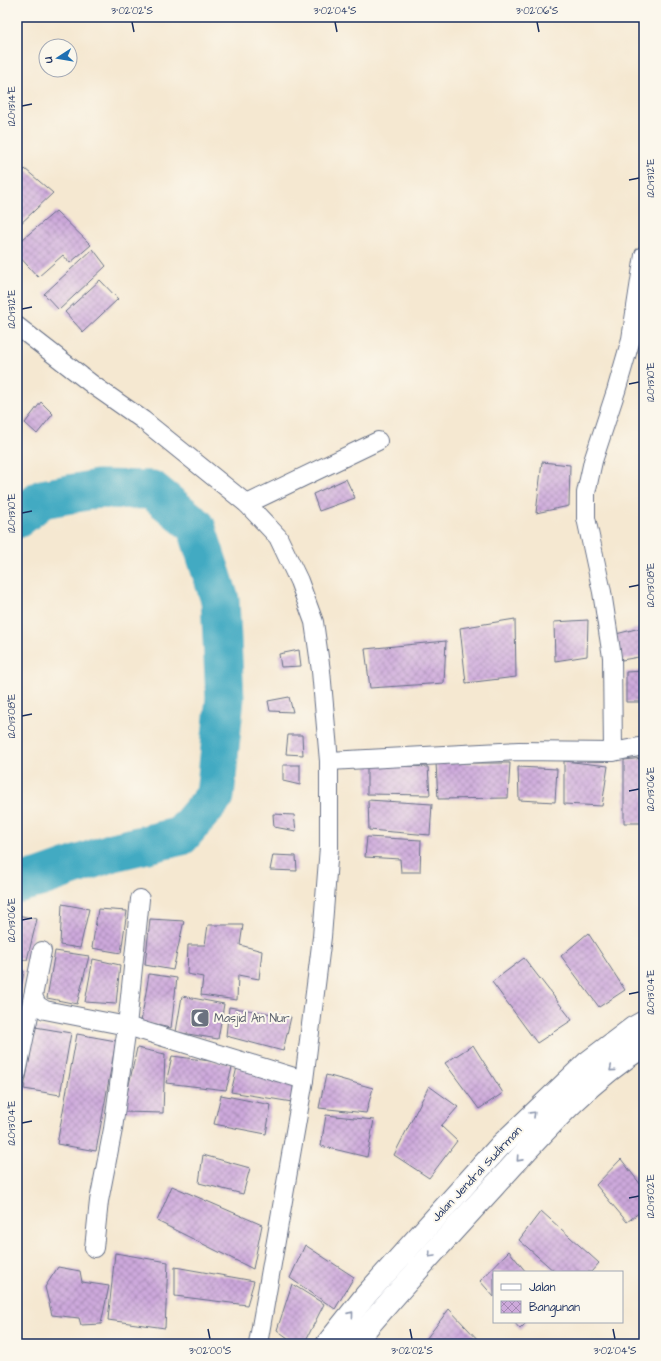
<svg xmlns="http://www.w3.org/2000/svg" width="661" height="1361" viewBox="0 0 661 1361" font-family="'Architects Daughter',sans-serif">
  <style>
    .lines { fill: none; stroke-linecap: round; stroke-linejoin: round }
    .river { stroke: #42aac2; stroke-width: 39 }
    .building { fill: url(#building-cross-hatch) }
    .street-casing { stroke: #677086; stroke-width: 20 }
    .highway-casing { stroke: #677086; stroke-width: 24 }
    .street { stroke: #fff; stroke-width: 18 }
    .highway { stroke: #fff; stroke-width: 22 }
    .oneway { stroke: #8d97ae }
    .ticks { fill: none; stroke: #1b2f5e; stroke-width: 1.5 }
    .labels { text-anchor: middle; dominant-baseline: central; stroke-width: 4; stroke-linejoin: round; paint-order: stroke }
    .worship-label { font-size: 12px; fill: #5b616d; stroke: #fbf7ec; text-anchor: start }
    .street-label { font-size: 12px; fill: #1b2f5e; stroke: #fbf7ec }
    .neatline { fill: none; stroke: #1b2f5e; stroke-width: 1.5 }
    .ticks-label { font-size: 10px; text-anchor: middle; fill: #1b2f5e }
  </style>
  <defs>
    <pattern id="building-cross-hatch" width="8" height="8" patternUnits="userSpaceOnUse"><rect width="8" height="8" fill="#cda9db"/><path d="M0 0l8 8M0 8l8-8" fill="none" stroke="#a68ab5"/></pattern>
  </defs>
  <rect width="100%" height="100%" fill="#fbf7ec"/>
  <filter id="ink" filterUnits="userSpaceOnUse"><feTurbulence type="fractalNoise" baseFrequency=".025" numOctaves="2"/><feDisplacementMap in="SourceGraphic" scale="8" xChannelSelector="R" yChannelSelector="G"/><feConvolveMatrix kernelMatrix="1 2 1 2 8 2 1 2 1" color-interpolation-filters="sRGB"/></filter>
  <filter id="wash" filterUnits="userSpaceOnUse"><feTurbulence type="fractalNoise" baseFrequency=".012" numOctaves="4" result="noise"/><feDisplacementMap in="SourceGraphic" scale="16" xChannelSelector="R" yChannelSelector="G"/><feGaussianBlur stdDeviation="0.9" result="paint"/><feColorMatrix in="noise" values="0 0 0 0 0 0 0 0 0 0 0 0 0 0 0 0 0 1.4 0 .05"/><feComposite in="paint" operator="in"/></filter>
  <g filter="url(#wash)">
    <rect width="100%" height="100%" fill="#f5e8d1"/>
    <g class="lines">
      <path class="river" d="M17,519L42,499L98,489L152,490L196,526L220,600L225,698L215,796L181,836L113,852L40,878L17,884"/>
    </g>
    <g id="blocks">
      <g class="building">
        <path d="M25,169L53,193L17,227V179Z"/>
        <path d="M56,211L91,245L70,263L63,255L38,277L17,254V244Z"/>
        <path d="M93,249L106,266L59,310L44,294Z"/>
        <path d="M100,280L118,299L83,332L65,312Z"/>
        <path d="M41,402L53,414L37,434L25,423Z"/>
        <path d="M542,462L570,465L569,506L536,513Z"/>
        <path d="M346,479L355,498L319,511L313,494Z"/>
        <path d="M515,619L516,677L466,683L460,628Z"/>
        <path d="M588,620L587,656L555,661L554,622Z"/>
        <path d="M644,627V656L622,660L616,634Z"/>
        <path d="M446,641L444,683L370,688L365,649Z"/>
        <path d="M299,650L301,666L281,667L279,654Z"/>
        <path d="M644,671V702H626V672Z"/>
        <path d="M289,697L293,712L270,711L268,701Z"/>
        <path d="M288,735H302L303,755L286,754Z"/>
        <path d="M644,758V823H624V760Z"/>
        <path d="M564,761L608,766L602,806L564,804Z"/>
        <path d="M436,763H510L508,798L438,799Z"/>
        <path d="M367,764L428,767L430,795L367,794Z"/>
        <path d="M283,765H300V785L283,781Z"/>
        <path d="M518,767L557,769L555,802L519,800Z"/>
        <path d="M368,800L432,804L430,835L369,830Z"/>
        <path d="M273,814L294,815L296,831L274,827Z"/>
        <path d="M367,837L421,840L420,872H401L400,859L365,857Z"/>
        <path d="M273,855L296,856L297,871L270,870Z"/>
        <path d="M62,904L89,909L80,948L60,945Z"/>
        <path d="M98,909L127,911L121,953L92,948Z"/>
        <path d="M17,915L37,919L27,960L17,959Z"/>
        <path d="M150,919L184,921L173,970L145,965Z"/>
        <path d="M208,925H243L240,945L262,951L259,979L238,975L237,1000L201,995L203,977L187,974L188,945H205Z"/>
        <path d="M588,933L625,990L599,1007L561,956Z"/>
        <path d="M55,951L89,956L77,1004L47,998Z"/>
        <path d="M524,958L572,1020L537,1043L492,982Z"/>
        <path d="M93,959L120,965L116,1004L85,1002Z"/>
        <path d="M17,969L24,971L18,1007H17Z"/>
        <path d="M149,974L177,978L171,1028L141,1022Z"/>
        <path d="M182,996L224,1004L218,1039L176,1032Z"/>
        <path d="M229,1007L291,1017L283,1051L226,1036Z"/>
        <path d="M35,1027L71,1033L60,1095L24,1089Z"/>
        <path d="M77,1034L116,1041L96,1151L57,1144Z"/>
        <path d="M473,1045L503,1093L479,1109L445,1063Z"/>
        <path d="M137,1048L165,1054L163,1113L123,1112Z"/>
        <path d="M172,1056L233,1064L226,1090L166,1083Z"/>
        <path d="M237,1067L294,1077L292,1102L231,1092Z"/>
        <path d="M326,1075L373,1088L366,1113L319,1108Z"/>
        <path d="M429,1086L458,1107L441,1126L457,1141L429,1178L394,1155Z"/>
        <path d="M221,1095L271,1105L266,1134L214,1124Z"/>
        <path d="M326,1115L374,1120L367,1157L321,1146Z"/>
        <path d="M203,1155L250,1168L243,1194L199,1183Z"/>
        <path d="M621,1159L644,1189V1209L627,1222L596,1185Z"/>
        <path d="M172,1186L262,1225L253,1269L157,1221Z"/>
        <path d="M541,1211L599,1263L591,1272H555L519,1240Z"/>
        <path d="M305,1245L354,1277L335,1309L290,1278Z"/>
        <path d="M509,1251L526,1272H494V1297L480,1281Z"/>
        <path d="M115,1253L168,1262L165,1328L108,1320Z"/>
        <path d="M58,1267L80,1271L82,1282L109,1286L101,1324L81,1325L79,1318L52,1315L45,1287Z"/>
        <path d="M175,1267L254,1281L247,1305L175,1296Z"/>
        <path d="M292,1284L324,1304L304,1344H296L277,1330Z"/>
        <path d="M449,1309L482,1344H424L423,1343Z"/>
        <path d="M514,1322H527L520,1329Z"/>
      </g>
    </g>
  </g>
  <g filter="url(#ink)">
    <use href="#blocks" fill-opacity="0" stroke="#677086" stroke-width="1"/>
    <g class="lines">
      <defs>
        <g id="street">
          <path d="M17,326L93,385L143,420L247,504L278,537L299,581L314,622L321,671L329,761V847L322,937L304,1080L258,1344"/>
          <path d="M247,504L378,441"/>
          <path d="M613,752L612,657L602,592L586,518V493L593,461L616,391L631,339L644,255"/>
          <path d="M329,761L519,751L613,752L644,746"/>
          <path d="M42,951L33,996L37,1005L45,1010L127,1026L304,1080"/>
          <path d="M17,1073L33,996"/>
          <path d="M94,1248L99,1201L113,1129L127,1026L140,899"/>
        </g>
        <g id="highway">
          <path d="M327,1344L366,1295L500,1146L588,1062L633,1028L644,1022"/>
          <path d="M353,1344C399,1290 446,1238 494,1186C540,1136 586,1082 644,1046"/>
        </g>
      </defs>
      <use href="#street" class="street-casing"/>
      <use href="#highway" class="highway-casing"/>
      <use href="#street" class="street"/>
      <use href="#highway" class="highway"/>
    </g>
    <defs><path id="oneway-chevron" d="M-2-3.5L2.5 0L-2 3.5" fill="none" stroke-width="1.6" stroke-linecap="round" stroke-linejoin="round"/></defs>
    <g class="oneway">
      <use href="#oneway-chevron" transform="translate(612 1069) rotate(140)"/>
      <use href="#oneway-chevron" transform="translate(533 1114) rotate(-44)"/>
      <use href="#oneway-chevron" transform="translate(519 1159) rotate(132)"/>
      <use href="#oneway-chevron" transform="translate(431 1255) rotate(133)"/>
      <use href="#oneway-chevron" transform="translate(351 1314) rotate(-51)"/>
    </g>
  </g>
  <path class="ticks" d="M132,22L134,32M335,22L337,32M537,22L539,32M22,106L32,104M629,180L639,178M22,309L32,307M629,384L639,382M22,513L32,511M629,587L639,585M22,716L32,714M629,791L639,789M22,920L32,918M629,994L639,992M22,1123L32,1121M629,1198L639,1196M208,1329L210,1339M410,1329L412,1339M613,1329L615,1339"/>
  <defs>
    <symbol id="mosque-square" viewBox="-11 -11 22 22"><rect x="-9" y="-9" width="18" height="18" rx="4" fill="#6b7280" stroke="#fbf7ec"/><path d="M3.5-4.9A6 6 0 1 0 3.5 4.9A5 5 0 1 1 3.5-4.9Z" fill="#fff"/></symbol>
  </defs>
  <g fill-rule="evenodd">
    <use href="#mosque-square" x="189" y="1007" width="22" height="22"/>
  </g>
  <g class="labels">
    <g class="worship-label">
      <text x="214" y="1018">Masjid An Nur</text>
    </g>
    <g class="street-label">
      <text transform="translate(477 1174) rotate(-47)">Jalan Jendral Sudirman</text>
    </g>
  </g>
  <rect width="661" height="1361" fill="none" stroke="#fbf7ec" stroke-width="44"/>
  <rect x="493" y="1271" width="130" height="52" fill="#fbf7ec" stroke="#a1a7b3"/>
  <rect x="501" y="1284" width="20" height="6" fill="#ffffff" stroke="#a1a7b3"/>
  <text x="529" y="1291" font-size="12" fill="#1b2f5e">Jalan</text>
  <rect x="501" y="1301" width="20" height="12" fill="url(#building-cross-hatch)" stroke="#a1a7b3"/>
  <text x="529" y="1311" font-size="12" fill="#1b2f5e">Bangunan</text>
  <g transform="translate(58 58) rotate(258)"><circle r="19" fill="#fbf7ec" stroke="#a1a7b3"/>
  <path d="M0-3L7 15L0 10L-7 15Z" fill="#1f6fb2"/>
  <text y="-6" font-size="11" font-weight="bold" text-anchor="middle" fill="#1b2f5e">U</text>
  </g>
  <rect x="22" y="22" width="617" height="1317" class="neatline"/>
  <g class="ticks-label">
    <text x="132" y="14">3°02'02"S</text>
    <text x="335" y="14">3°02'04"S</text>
    <text x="537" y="14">3°02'06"S</text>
    <text transform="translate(11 106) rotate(-90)" y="4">120°13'14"E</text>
    <text transform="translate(650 178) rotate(-90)" y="4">120°13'12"E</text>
    <text transform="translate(11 309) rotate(-90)" y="4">120°13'12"E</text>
    <text transform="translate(650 382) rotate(-90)" y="4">120°13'10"E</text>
    <text transform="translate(11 513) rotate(-90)" y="4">120°13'10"E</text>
    <text transform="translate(650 585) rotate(-90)" y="4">120°13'08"E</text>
    <text transform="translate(11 716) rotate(-90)" y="4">120°13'08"E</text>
    <text transform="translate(650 789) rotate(-90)" y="4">120°13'06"E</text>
    <text transform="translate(11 920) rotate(-90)" y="4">120°13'06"E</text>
    <text transform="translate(650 992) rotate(-90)" y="4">120°13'04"E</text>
    <text transform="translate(11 1123) rotate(-90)" y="4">120°13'04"E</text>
    <text transform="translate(650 1196) rotate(-90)" y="4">120°13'02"E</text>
    <text x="210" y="1354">3°02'00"S</text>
    <text x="412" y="1354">3°02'02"S</text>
    <text x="615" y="1354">3°02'04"S</text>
  </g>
</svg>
